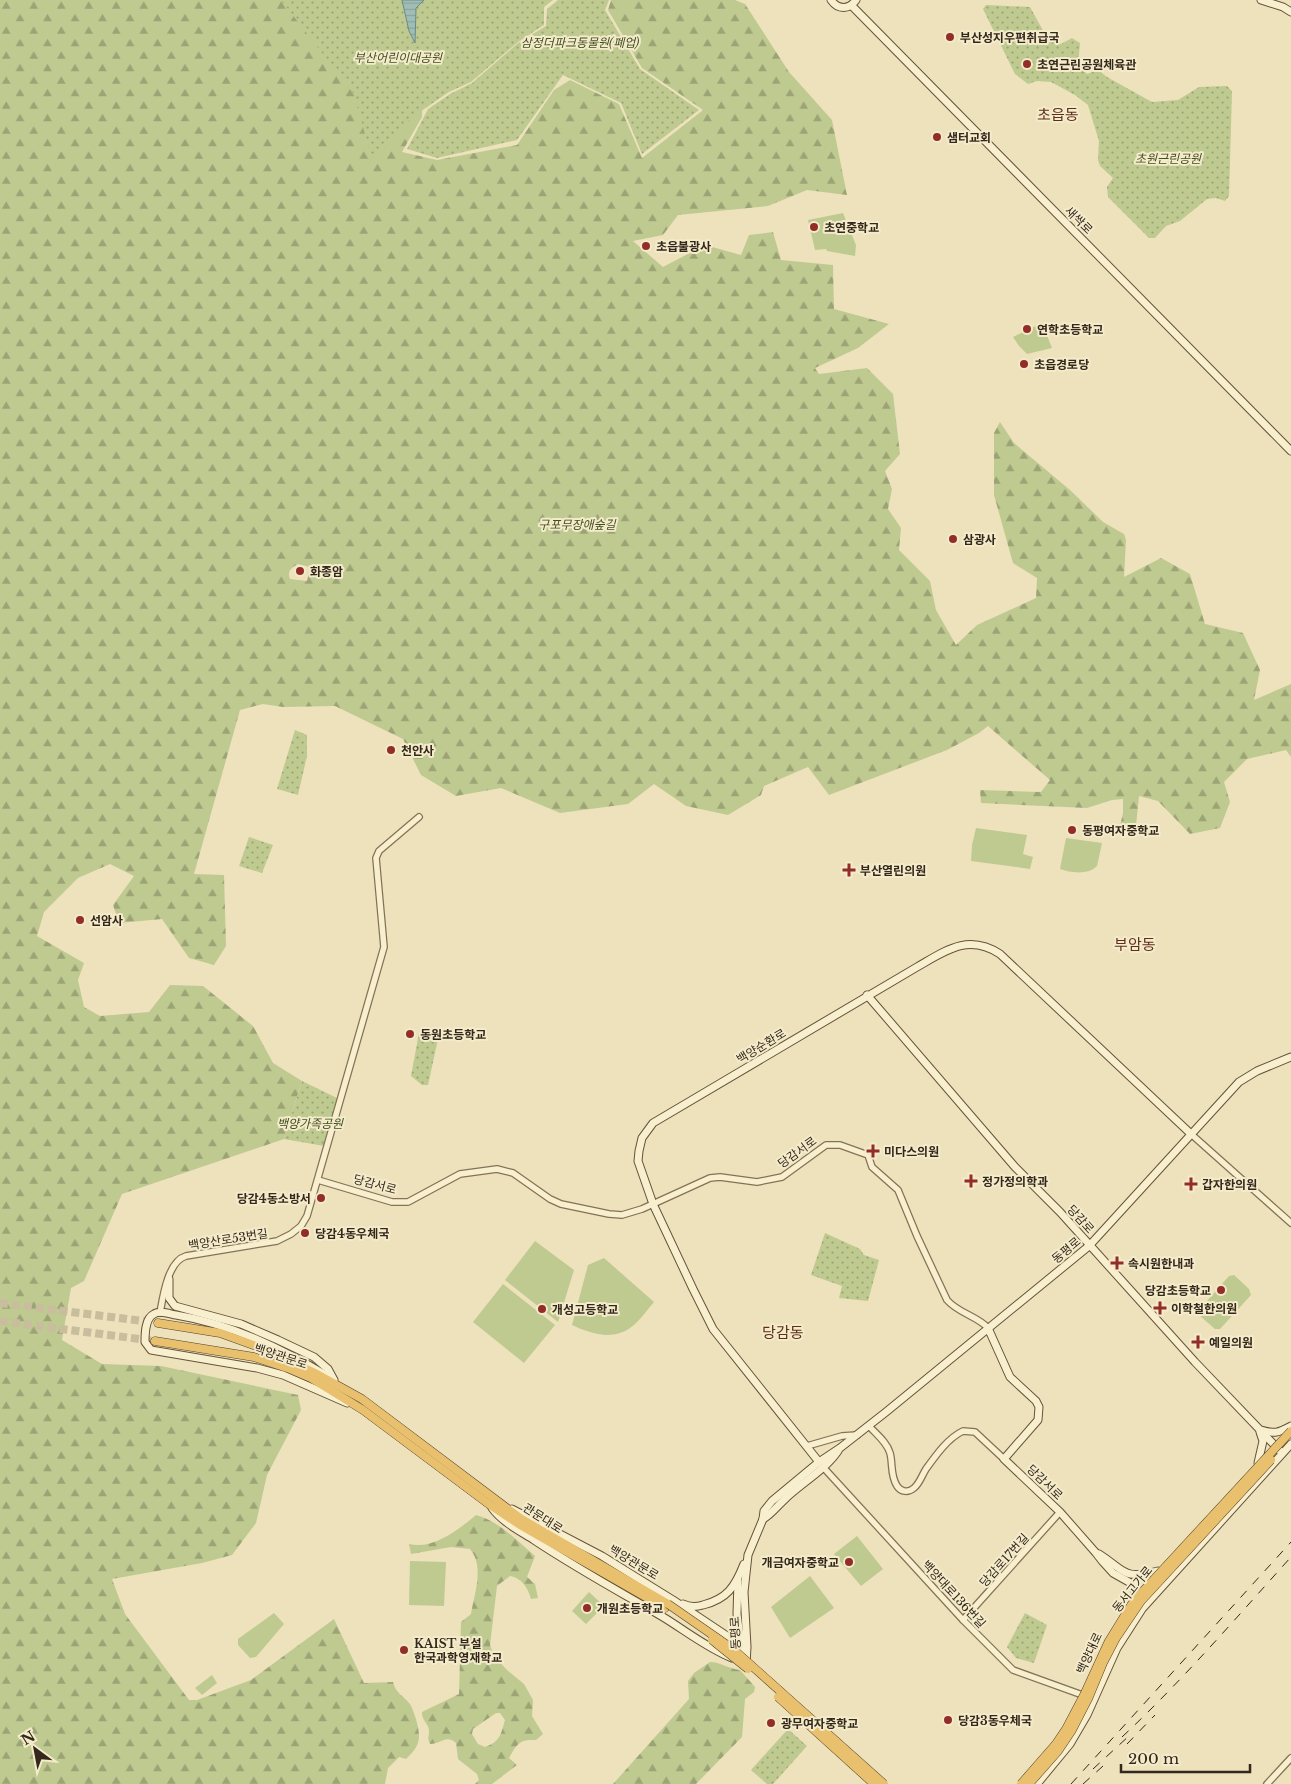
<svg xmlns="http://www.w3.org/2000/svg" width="1291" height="1784" viewBox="0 0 1291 1784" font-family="'Libre Baskerville','Noto Sans KR',serif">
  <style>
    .forest { fill: url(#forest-firs); fill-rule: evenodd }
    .park { fill: url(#park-dots) }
    .garden { fill: #bfca91 }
    .water { fill: url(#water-rules); stroke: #688b84 }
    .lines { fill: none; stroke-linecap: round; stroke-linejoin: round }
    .trunk-tunnel { stroke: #c8bd9c; stroke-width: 8; stroke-dasharray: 8 4; stroke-linecap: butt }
    .tertiary-casing { stroke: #847256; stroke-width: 8 }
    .secondary-casing { stroke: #655239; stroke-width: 9 }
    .trunk-casing { stroke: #513f2b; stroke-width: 9 }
    .tertiary { stroke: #f8efcf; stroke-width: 5.5 }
    .secondary { stroke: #f8efcf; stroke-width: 7 }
    .trunk { stroke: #e8c06e; stroke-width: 8 }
    .rail { stroke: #33281b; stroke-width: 1; stroke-dasharray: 9 9; stroke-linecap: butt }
    .trunk-bridge-casing { stroke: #513f2b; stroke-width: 9; stroke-linecap: butt }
    .trunk-bridge { stroke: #e8c06e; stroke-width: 8 }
    .poi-dot { fill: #922d27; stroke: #f4ebcb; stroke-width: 2 }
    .labels { text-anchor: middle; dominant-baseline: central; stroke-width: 4; stroke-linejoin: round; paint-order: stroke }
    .poi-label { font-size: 12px; font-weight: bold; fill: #33281b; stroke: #f4ebcb; text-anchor: start }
    .park-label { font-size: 12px; font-style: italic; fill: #414f21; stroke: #f4ebcb }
    .street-label { font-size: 12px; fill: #33281b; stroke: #f4ebcb }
    .quarter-label { font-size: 15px; fill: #5f2e1b; stroke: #f4ebcb }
  </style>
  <defs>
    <pattern id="forest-firs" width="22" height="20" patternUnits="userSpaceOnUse" patternTransform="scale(1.25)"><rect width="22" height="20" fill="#bfca91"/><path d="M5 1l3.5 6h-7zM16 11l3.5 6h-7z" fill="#9ca476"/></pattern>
    <pattern id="park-dots" width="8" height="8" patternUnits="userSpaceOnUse" patternTransform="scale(1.25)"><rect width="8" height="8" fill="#bfca91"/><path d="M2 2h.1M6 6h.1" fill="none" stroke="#9ca476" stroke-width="1.8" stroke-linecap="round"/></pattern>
    <pattern id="water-rules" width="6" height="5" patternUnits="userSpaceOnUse" patternTransform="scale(1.25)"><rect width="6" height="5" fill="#a0beb7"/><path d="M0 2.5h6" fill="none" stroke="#8aa39d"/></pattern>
  </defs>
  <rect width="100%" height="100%" fill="#ede2bc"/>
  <g class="forest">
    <path d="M0,0H397L423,86L422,117L402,152L437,160L517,145L554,90L570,80L619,104L642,158L703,110L642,68L608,10L611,0H735L745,4L789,72L832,120L847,195L807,190L768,206L678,215L663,235L633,241L663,267L705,245L741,255L749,235L773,232L781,260L833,265L834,309L889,324L858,348L815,368L819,374L867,368L893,394L900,454L885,471L892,489L888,509L901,528L899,550L930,581L936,610L956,645L977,625L1036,598L1037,578L1013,563L994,495V433L1000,422L1014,443L1070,490L1103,522L1124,534L1126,540L1124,577L1161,558L1190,574L1205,624L1243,633L1260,670L1254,700L1291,684V757L1286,750L1247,759L1224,782L1230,802L1220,828L1190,834L1158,801L1139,796L1136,826L1119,830L1123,813V799L1112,800L1087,808L981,803L980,790L1041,792L1050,780L988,726L979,733L947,750L829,795L808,767L764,786L761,795L728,815L686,806L654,784L628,804L560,813L501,788L456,796L421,775L403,739L335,706L283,707L263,704L240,710L194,874L224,875L226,946L214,965L189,958L162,919L119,923L113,905L134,876L110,864L78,878L44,912L37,936L84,963L78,980L84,1007L100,1016L149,1012L170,985L203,986L253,1026L273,1063L302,1081L284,1139L122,1194L84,1281L71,1288L62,1340L102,1364L161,1366L298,1395L301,1410L267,1475L256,1523L232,1555L202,1563L112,1579L125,1614L189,1700H197L251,1680L334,1619L364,1683L393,1682C396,1694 403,1695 410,1704C413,1709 414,1714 416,1719C421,1738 421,1745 406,1759L399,1757L388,1768L385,1784H0ZM298,564L310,567L307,581L290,579C287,571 291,568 298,564Z"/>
    <path d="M476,1515C499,1521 517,1541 535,1556L527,1577L535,1584L538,1598L531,1599C528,1588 522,1578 510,1576L497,1586L490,1645L494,1656L507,1670L524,1684L533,1700L532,1716L543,1734L536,1740C519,1739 517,1744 509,1758L517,1765L492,1784H475L479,1780L477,1774L458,1759L456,1743C446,1734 441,1744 430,1744C427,1738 429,1737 429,1731C429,1724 421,1720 422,1712L459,1694L461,1622L471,1614C474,1594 485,1567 470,1549L451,1547L411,1554L409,1544C433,1550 458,1530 476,1515ZM496,1713H500L505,1720C501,1734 500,1742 485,1747L478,1744L472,1734L473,1729Z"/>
    <path d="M710,1662C720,1662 729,1669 740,1670L755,1687L754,1692L745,1699L742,1737L696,1784H613L689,1699L688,1681L694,1673Z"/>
  </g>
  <g class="park">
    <path d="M281,0H553L544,7V25L518,42L471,82L449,92L411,118L372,160L354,94Z"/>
    <path d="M558,0H609L605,10L640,69L699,110L642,154L621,103L563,75L517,140L437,158L407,149L428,109L450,94L472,83L518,43L546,26L547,9Z"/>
    <path d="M986,5L1030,7L1046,36L1061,44L1072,38L1080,43L1078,65L1087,74L1098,70L1107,77L1152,102L1178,100L1199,87L1227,86L1232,91L1229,196L1225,201L1216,198L1207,199L1180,221L1166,226L1155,238H1149L1108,197L1107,187L1113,178L1100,166L1098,160L1099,141L1088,105L1075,95L1051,82L1037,81L1028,84L1015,74L983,9Z"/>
    <path d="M295,730L307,735V756L298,795L277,789Z"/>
    <path d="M249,837L273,845L262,873L239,866Z"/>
    <path d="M419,1033L438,1039L428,1085H422L411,1076Z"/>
    <path d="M302,1081L337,1098L324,1146L284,1139Z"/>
    <path d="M825,1233L860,1249L864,1255L879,1260L868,1301L839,1298L842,1286L811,1275Z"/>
    <path d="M1025,1613L1047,1625L1034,1663L1016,1658L1007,1647Z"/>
    <path d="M788,1729L807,1746L773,1784H767L751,1770Z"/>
  </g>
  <g class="garden">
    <path d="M843,213L856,245L855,256L827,251L826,249L815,250L808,220Z"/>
    <path d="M1042,323L1052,348L1027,354L1019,346L1013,337Z"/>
    <path d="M976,828L1027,835L1023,854L1033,857L1030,869L971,861L972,845Z"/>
    <path d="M1066,838L1102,843L1097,866C1089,875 1071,873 1060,869Z"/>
    <path d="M535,1241L574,1270L558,1322L505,1280Z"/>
    <path d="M604,1258L654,1302C647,1310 639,1322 630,1328C612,1341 589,1333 572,1325L588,1265Z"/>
    <path d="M1234,1275L1249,1289L1251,1295L1220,1329H1215L1199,1315V1310L1229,1276Z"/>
    <path d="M503,1284L555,1325L524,1363L473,1322Z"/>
    <path d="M857,1536L883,1569L861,1586L834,1554Z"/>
    <path d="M410,1561L446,1562L444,1606L409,1605Z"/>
    <path d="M810,1576L834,1608L790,1638L771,1607Z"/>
    <path d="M589,1592L604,1606L586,1624L572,1611Z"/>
    <path d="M274,1613L284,1624L256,1657L250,1658L238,1645V1639Z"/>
    <path d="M212,1675L217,1683L202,1695L195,1688Z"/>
  </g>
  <path class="water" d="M402,0H424L416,8L415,43L409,31Z"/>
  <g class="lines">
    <g class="trunk-tunnel">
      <path d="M0,1303L158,1323"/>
      <path d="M0,1321L155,1341"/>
    </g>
    <defs>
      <g id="tertiary">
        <path d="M1191,1134L1291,1223"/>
        <path d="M318,1180L392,1202H408L460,1174L497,1169L513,1173L550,1199L561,1204L609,1214L622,1215L642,1209L710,1178L720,1177L757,1182L782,1177L826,1145H840L868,1155L872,1167L898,1190L917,1236L947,1300C958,1313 977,1316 988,1328"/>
        <path d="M160,1313C163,1296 168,1261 186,1256L277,1241L291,1234L301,1226L307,1216L384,947L376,858L379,851L419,817"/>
        <path d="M869,1426C876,1434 887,1442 890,1453C893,1464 890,1475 897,1486C901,1492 908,1493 914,1488C920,1483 922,1475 926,1469C936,1455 948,1438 963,1431L975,1432L1004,1459"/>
        <path d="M807,1446L842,1436L857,1435"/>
        <path d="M823,1467L963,1620L1013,1670L1088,1697"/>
        <path d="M963,1620L1060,1512"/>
        <path d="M1267,1784L1291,1758"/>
      </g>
      <g id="secondary">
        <path d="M831,0C838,10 849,10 856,0"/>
        <path d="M1261,0L1283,7L1291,12"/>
        <path d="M852,6L1291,451"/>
        <path d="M867,995L1015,1167L1060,1212L1195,1362L1282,1453"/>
        <path d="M169,1279V1298L175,1306L241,1324L278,1340L314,1357L328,1369L334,1380"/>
        <path d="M988,1328L1010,1377L1036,1401L1039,1407L1038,1420L1004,1459L1060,1512L1096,1553L1103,1562L1113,1573L1136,1586L1134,1599"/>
        <path d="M329,1377C281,1348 231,1324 176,1315C170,1314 159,1310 154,1314C145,1318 145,1334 145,1342L151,1350L257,1368L283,1375L347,1403"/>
        <path d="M1261,1430C1275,1434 1278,1433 1291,1426"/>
        <path d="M819,1462L713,1329L693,1289L653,1204L638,1161L639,1151L642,1138L653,1123L917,967C945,951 968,933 1000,954L1191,1134"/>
        <path d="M1258,1463L1263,1441L1260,1432"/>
        <path d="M492,1508C502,1522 520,1531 534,1540C576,1568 620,1592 663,1617C686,1631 707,1648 732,1658"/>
        <path d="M512,1509L602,1556L673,1600L730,1638L740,1653"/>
        <path d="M763,1519C772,1514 778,1505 786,1498C803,1482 825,1470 838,1451"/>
        <path d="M1099,1554C1126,1571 1122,1580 1158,1571"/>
        <path d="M738,1580L737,1614L742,1652"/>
        <path d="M683,1604C689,1607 696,1607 703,1605C727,1599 735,1587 744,1564"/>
        <path d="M746,1664L747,1647L744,1592L748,1555L763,1519L764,1511L772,1501L819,1462L840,1448L886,1412L1089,1246L1239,1082L1257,1071L1291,1057"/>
        <path d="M1037,1784L1070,1744L1087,1715L1117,1648L1142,1609L1291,1444"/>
      </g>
      <g id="trunk">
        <path d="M158,1323L220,1333L270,1351L315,1373L362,1399L520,1518L668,1604"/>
        <path d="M155,1341L254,1357L290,1369L311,1378L363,1410L490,1505L520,1525L665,1608"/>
      </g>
    </defs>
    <use href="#tertiary" class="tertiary-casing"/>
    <use href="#secondary" class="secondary-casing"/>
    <use href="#trunk" class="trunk-casing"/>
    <use href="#tertiary" class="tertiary"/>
    <use href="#secondary" class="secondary"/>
    <use href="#trunk" class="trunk"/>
    <g class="rail">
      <path d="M1122,1737C1182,1681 1236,1618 1291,1557"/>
      <path d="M1127,1744L1155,1715"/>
      <path d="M1093,1769L1130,1735"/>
      <path d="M1071,1784L1291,1542"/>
      <path d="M1083,1784L1103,1766"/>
    </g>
    <defs>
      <g id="trunk-bridge">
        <path d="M668,1604L733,1649L884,1784"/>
        <path d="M712,1640L748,1669"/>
        <path d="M778,1697L874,1784"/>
        <path d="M1021,1784L1056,1744L1066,1729L1085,1693L1109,1641L1133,1602L1291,1431"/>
        <path d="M1029,1784L1058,1751L1072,1730L1088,1699L1103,1663L1116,1638L1141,1601L1271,1460"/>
      </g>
    </defs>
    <use href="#trunk-bridge" class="trunk-bridge-casing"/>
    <use href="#trunk-bridge" class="trunk-bridge"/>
  </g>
  <g class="poi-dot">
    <circle cx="950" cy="37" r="5"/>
    <circle cx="1027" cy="64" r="5"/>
    <circle cx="937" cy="137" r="5"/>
    <circle cx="814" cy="227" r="5"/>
    <circle cx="646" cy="246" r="5"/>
    <circle cx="1027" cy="329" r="5"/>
    <circle cx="1024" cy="364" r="5"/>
    <circle cx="953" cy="539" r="5"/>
    <circle cx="300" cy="571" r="5"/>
    <circle cx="391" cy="750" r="5"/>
    <circle cx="1072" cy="830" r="5"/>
    <path d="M846.5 862.5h5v5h5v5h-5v5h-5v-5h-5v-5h5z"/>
    <circle cx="80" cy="920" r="5"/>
    <circle cx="410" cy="1034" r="5"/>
    <path d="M870.5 1143.5h5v5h5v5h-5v5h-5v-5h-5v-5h5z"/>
    <path d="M968.5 1173.5h5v5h5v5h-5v5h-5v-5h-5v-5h5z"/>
    <path d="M1188.5 1176.5h5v5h5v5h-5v5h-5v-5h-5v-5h5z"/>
    <circle cx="321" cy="1198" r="5"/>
    <circle cx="305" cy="1233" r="5"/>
    <path d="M1114.5 1255.5h5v5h5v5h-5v5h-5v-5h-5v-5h5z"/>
    <circle cx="1221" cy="1290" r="5"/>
    <path d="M1157.5 1300.5h5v5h5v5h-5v5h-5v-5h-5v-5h5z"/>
    <circle cx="542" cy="1309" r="5"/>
    <path d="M1195.5 1334.5h5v5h5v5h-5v5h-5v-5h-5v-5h5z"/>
    <circle cx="849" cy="1562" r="5"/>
    <circle cx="587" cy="1608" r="5"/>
    <circle cx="404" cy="1650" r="5"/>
    <circle cx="948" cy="1720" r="5"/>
    <circle cx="771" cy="1723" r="5"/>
  </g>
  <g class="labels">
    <g class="poi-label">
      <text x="960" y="37">부산성지우편취급국</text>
      <text x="1037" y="64">초연근린공원체육관</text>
      <text x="947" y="137">샘터교회</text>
      <text x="824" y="227">초연중학교</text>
      <text x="656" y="246">초읍불광사</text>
      <text x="1037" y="329">연학초등학교</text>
      <text x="1034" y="364">초읍경로당</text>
      <text x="963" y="539">삼광사</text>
      <text x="310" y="571">화종암</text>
      <text x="401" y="750">천안사</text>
      <text x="1082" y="830">동평여자중학교</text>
      <text x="860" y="870">부산열린의원</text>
      <text x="90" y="920">선암사</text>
      <text x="420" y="1034">동원초등학교</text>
      <text x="884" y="1151">미다스의원</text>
      <text x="982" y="1181">정가정의학과</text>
      <text x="1202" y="1184">갑자한의원</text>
      <text x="311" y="1198" text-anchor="end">당감4동소방서</text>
      <text x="315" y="1233">당감4동우체국</text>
      <text x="1128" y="1263">속시원한내과</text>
      <text x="1211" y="1290" text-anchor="end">당감초등학교</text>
      <text x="1171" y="1308">이학철한의원</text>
      <text x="552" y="1309">개성고등학교</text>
      <text x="1209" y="1342">예일의원</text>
      <text x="839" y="1562" text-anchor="end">개금여자중학교</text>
      <text x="597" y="1608">개원초등학교</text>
      <text x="414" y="1643">KAIST 부설<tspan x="414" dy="14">한국과학영재학교</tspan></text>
      <text x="958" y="1720">당감3동우체국</text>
      <text x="781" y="1723">광무여자중학교</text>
    </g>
    <g class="park-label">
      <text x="580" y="42">삼정더파크동물원(폐업)</text>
      <text x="398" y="57">부산어린이대공원</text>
      <text x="1168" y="158">초원근린공원</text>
      <text x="577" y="524">구포무장애숲길</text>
      <text x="310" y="1123">백양가족공원</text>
    </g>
    <g class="street-label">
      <text transform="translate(1079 220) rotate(45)">새싹로</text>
      <text transform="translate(761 1046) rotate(-31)">백양순환로</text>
      <text transform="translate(797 1152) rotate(-36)">당감서로</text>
      <text transform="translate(375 1184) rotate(15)">당감서로</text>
      <text transform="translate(1081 1219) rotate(48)">당감로</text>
      <text transform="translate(228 1239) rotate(-9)">백양산로53번길</text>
      <text transform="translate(1066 1250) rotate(-40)">동평로</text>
      <text transform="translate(281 1356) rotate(18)">백양관문로</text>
      <text transform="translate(1045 1482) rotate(44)">당감서로</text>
      <text transform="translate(543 1518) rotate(32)">관문대로</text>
      <text transform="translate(1004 1560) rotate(-48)">당감로17번길</text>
      <text transform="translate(634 1562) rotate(31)">백양관문로</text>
      <text transform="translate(1132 1589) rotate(-51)">동서고가로</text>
      <text transform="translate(954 1594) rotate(47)">백양대로136번길</text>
      <text transform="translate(735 1633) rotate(-93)">동평로</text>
      <text transform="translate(1089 1653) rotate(-65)">백양대로</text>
    </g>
    <g class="quarter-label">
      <text x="1058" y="114">초읍동</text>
      <text x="1135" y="944">부암동</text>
      <text x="783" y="1332">당감동</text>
    </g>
  </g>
  <g transform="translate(35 1749) rotate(328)" stroke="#f4ebcb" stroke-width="4" paint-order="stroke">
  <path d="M0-4L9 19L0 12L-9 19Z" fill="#33281b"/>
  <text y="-8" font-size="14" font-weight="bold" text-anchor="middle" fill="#33281b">N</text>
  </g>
  <path d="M1121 1764v8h129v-8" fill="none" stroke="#33281b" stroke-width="2.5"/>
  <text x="1128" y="1764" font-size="15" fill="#33281b" stroke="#f4ebcb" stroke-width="4" paint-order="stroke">200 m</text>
</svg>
